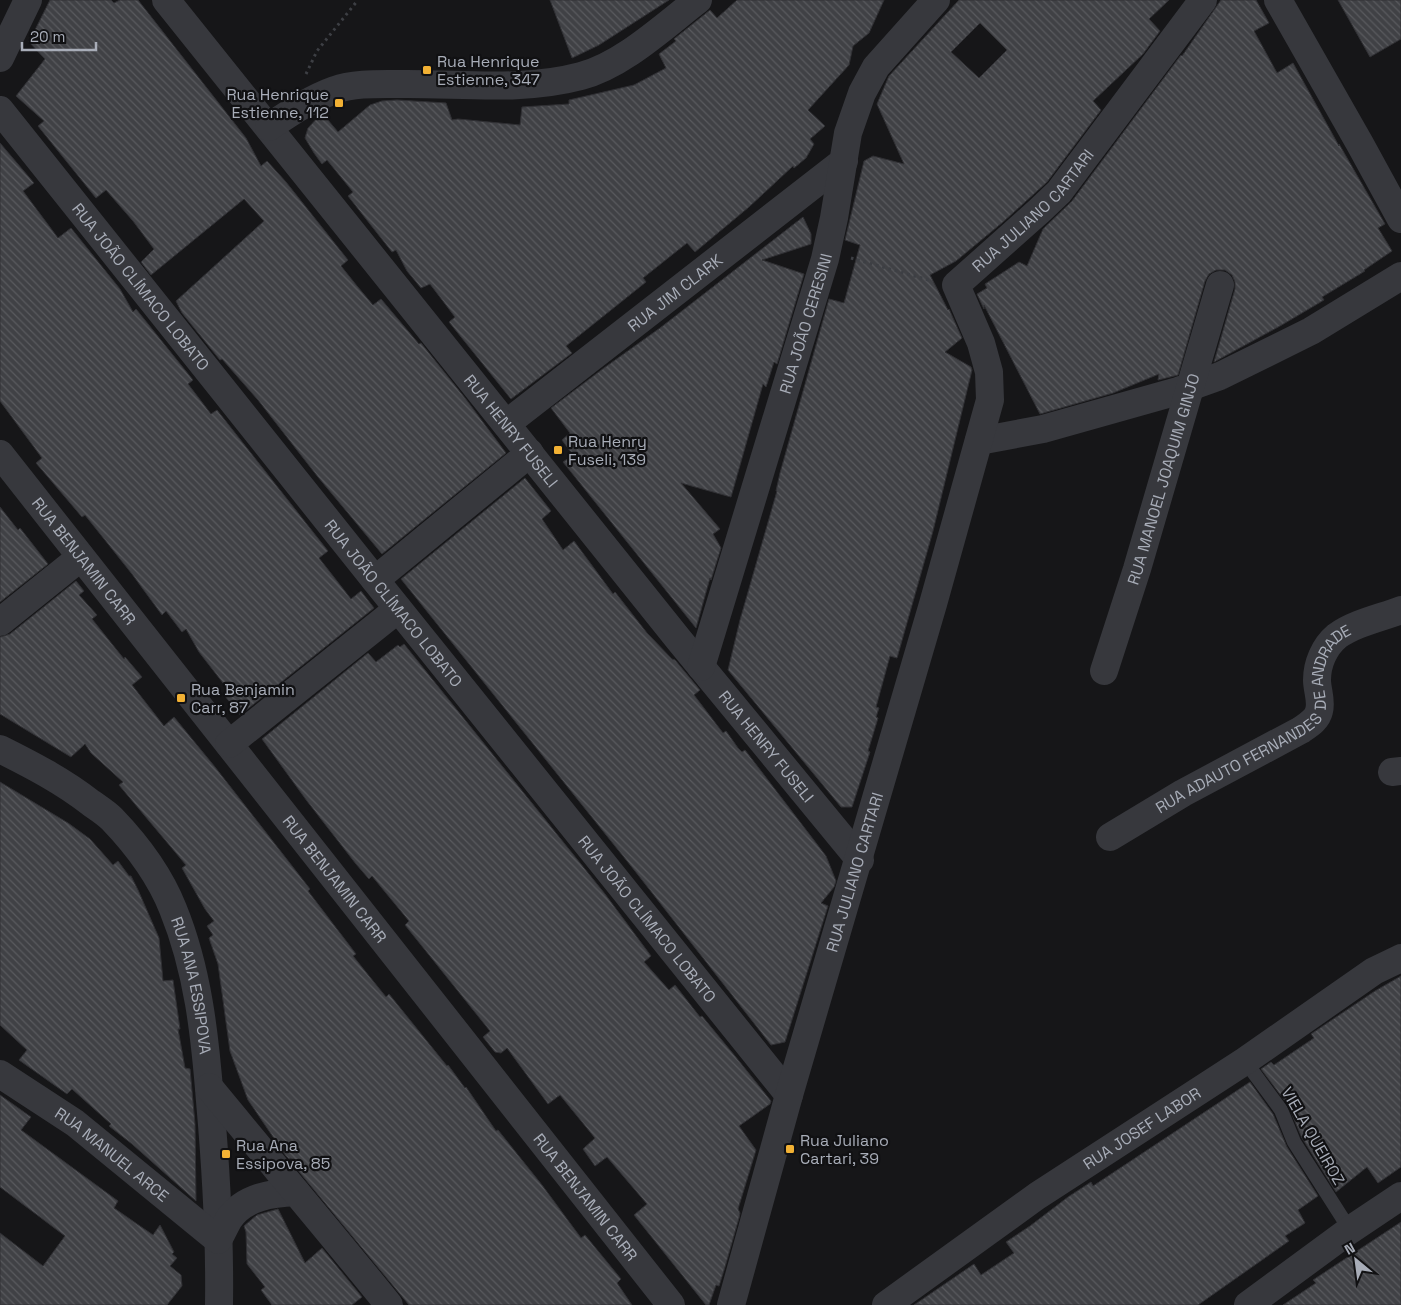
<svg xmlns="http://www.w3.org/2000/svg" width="1401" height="1305" viewBox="0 0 1401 1305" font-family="'Space Grotesk',sans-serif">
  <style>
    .building { fill: url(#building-back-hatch); stroke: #303034; fill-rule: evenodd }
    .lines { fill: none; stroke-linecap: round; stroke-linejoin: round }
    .path { stroke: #3d3f44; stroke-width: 3; stroke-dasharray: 2.5 4; stroke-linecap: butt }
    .service { stroke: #37383d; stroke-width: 14 }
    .minor { stroke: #37383d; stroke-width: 28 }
    .poi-dot { fill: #f2b134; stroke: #111113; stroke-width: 2 }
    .labels { text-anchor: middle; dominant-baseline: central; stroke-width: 4.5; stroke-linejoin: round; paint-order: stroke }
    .poi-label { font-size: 16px; fill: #a8adb8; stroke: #111113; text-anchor: start }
    .street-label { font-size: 16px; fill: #a8adb8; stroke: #111113 }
  </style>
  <defs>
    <pattern id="building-back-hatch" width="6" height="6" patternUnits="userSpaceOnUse" patternTransform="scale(1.25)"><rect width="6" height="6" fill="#404145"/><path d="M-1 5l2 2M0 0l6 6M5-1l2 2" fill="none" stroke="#595a5e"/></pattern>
  </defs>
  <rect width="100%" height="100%" fill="#161618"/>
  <g class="building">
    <path d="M50,0H111L114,3L120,0H138L246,138L261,166L267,161L286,182L348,260L341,266L357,286L373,305L381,299L419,344L421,343L465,398L506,453L382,554L318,477L258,400L222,359L220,360L182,313L176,301L264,221L244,199L151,275L141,262L154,249L133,221L106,190L96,198L38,126L44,121L16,96L45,59L29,42Z"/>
    <path d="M550,0H669L599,45L572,58Z"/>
    <path d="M737,0H884L869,33L853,46L849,65L808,110L825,126L810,139L814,144L806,158L794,168L793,166L749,207L695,252L687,243L643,278L646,282L566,346L572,353L511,399L449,322L455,317L430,284L421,288L407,271L396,250L392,252L348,196L353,192L327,160L322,164L314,153L305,138L308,128L322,113L338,132L370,105L382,101L397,100L446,103L452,120L458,119L520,125L522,107L569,104V100L634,85L666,68L659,54L676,41L674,39L710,10L717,18Z"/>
    <path d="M959,0H1169L1149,19L1160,31L1143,54L1093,101L1101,110L1047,182L1003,222L956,261L930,275L948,310L949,309L962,338L945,352L971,367L972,370L933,531L897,658L890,656L876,707L879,708L876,717L878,718L868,751L870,752L852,807H841L728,670L740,620L777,491H776L780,473L829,299L844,303L860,245L845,240L864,161L873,156L904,164L877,104L889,76ZM980,23L1007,50L979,78L951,52Z"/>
    <path d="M1221,0H1256L1269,23L1254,31L1277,73L1293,63L1339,146V144L1385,224L1378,228L1392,251L1364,270L1365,271L1322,297L1324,300L1280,326L1214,362L1235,289V282L1232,275L1225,270H1216L1209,274L1205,281L1178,375L1158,380L1159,374L1113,393L1040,414L984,305V309L977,294L987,288L985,284L1019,262L1027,266L1043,229L1072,201L1181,55L1182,56Z"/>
    <path d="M1338,0H1401V39L1370,57Z"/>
    <path d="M0,143L34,183L23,191L58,238L71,228L120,289L133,312L136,309L193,380L188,384L211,414L217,410L328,551L319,558L351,599L361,591L374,608L240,715L225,696L230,692L199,652L186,629L182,632L166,611L162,615L132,574L85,515L82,517L48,477L36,463L42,458L0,401Z"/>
    <path d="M803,217L811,234V244L762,260L804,274L777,364L774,362L766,387L763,384L731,497L681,483L720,529L713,534L721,548L711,580L710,578L696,628L563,462L573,455L562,440L570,433L551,408L604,368L660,328Z"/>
    <path d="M525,478L551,511L542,519L563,550L574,541L613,594L615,592L647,633L672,659L675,660L700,690L694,695L723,733L726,731L738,748L742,752L745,750L826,856L836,881L834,887L821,903L828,906L785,1042L771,1045L635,871L401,579Z"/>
    <path d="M0,507L18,530L20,528L48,564L0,602Z"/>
    <path d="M76,581L84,591L79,595L97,615L92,619L124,659L125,657L142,677L132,685L164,726L174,717L215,767L310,889L308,891L356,954L353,956L386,997L389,994L447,1066L448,1065L465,1088L466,1087L496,1131L498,1130L542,1185L581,1238L585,1235L621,1279L617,1283L632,1305H409L296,1168L291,1158L289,1159L286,1156L248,1100L230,1051L218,964L209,938L213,935L207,926L214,921L205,909L182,868L186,865L119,785L123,782L91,753L85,744L71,757L0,714V637L10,634Z"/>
    <path d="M404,644L605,894L651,956L644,962L669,990L675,985L700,1017L702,1016L735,1056L771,1101L770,1104L739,1126L756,1150L738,1209L740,1213L739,1218L725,1267L719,1286L716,1285L709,1305H706L634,1215L647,1204L607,1157L595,1166L583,1149L595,1138L560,1095L548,1104L507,1048L501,1053L495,1052L483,1037L490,1031L405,925L409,921L372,876L369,879L356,864L307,801L262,739L368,653L376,662L398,645L400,647Z"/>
    <path d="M0,782L68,823L90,839L113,865L118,861L129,876H131L138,890L159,938L163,981L173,980L180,1029H178L185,1068L190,1069L195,1124L196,1201L132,1144L109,1126L111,1124L72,1089L67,1094L19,1060L27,1050L0,1025Z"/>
    <path d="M1401,976V1167L1378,1183L1367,1167L1336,1192L1302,1138L1288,1105L1261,1069L1271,1062L1274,1065L1314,1038L1311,1034L1375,991Z"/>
    <path d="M1250,1082L1273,1114L1287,1147L1318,1196L1298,1210L1305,1223L1285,1236L1289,1241L1198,1305H914L974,1264L981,1275L1014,1253L1006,1242L1030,1226L1068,1197L1091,1182L1093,1186Z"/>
    <path d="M0,1095L31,1117L21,1130L118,1201L114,1208L153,1235L160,1225L174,1252L172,1254L177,1258L170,1266L181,1275L182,1286L167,1305H0V1233L43,1266L65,1236L0,1187Z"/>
    <path d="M278,1209L305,1263L322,1248L362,1297L352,1305H272L261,1290L265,1287L247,1264L246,1232L244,1226L257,1215Z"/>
    <path d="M1401,1222V1305H1283L1316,1283L1313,1280Z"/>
  </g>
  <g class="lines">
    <g class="path">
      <path d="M306,74L317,51L358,0"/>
      <path d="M851,258L932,281"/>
    </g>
    <path class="service" d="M1245,1061L1281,1110L1294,1142L1350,1230"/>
    <g class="minor">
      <path id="s1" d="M166,0L679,640L860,860"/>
      <path d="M1278,0L1360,144L1401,219"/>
      <path d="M0,58L28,0"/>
      <path id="s2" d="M0,110L375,580L789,1095"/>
      <path d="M269,127C290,113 310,99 335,90C353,83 379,84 399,84C459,83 521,92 581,76C623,65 664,26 698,0"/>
      <path id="s3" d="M506,424L844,161"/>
      <path d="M979,441L1043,429L1178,391L1220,376L1311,331L1401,276"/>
      <path id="s4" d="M0,454L671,1305"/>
      <path d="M375,580L530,453"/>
      <path d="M0,622L81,557"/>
      <path id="s5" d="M701,667L825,259L834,218L848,133L862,93L876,67L936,0"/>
      <path id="s6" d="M1104,671L1137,569L1220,285"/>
      <path d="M229,744L398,609"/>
      <path id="s7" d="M0,749C32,765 63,781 91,803C98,808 106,813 112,819C137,845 160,876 173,909C198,970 205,1036 210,1101C216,1169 220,1237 219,1305"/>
      <path d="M1392,772L1401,771"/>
      <path id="s8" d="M1110,837L1183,793L1301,730C1308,725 1317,720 1319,711C1322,701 1317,690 1317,680C1317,664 1324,647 1337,636C1355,623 1380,618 1401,610"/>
      <path id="s9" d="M0,1074L75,1123L218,1240C222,1233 225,1226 229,1219C244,1197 272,1193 296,1192"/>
      <path d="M209,1087C269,1160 330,1232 389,1305"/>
      <path id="s10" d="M731,1305L789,1095L933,604L990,400L989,372L981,343L956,285L1039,211L1059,192L1203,0"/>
      <path id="s11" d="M886,1305L1037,1196L1245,1061L1374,971L1401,958"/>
      <path d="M1248,1305L1350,1230L1401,1196"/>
    </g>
  </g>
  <g class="poi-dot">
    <rect x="422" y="65" width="10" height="10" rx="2.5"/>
    <rect x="334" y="98" width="10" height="10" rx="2.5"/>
    <rect x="553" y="445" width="10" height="10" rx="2.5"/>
    <rect x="176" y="693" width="10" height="10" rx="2.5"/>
    <rect x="785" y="1144" width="10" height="10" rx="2.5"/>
    <rect x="221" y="1149" width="10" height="10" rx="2.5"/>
  </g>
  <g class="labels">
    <g class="poi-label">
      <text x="437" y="61">Rua Henrique<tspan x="437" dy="18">Estienne, 347</tspan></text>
      <text x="329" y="94" text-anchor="end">Rua Henrique<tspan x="329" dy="18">Estienne, 112</tspan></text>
      <text x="568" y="441">Rua Henry<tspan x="568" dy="18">Fuseli, 139</tspan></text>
      <text x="191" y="689">Rua Benjamin<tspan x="191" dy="18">Carr, 87</tspan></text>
      <text x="800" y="1140">Rua Juliano<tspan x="800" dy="18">Cartari, 39</tspan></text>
      <text x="236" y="1145">Rua Ana<tspan x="236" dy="18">Essipova, 85</tspan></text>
    </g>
    <g class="street-label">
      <text stroke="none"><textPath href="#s10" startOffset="1170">RUA JULIANO CARTARI</textPath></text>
      <text stroke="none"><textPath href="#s2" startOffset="226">RUA JOÃO CLÍMACO LOBATO</textPath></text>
      <text stroke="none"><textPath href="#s3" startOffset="214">RUA JIM CLARK</textPath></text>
      <text stroke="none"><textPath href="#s5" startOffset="359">RUA JOÃO CERESINI</textPath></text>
      <text stroke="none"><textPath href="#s1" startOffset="552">RUA HENRY FUSELI</textPath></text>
      <text stroke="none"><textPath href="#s6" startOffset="201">RUA MANOEL JOAQUIM GINJO</textPath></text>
      <text stroke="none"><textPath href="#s4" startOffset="136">RUA BENJAMIN CARR</textPath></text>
      <text stroke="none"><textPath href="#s2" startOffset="631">RUA JOÃO CLÍMACO LOBATO</textPath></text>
      <text stroke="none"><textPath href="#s8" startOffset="198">RUA ADAUTO FERNANDES DE ANDRADE</textPath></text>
      <text stroke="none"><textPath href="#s1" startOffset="958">RUA HENRY FUSELI</textPath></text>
      <text stroke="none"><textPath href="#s10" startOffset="450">RUA JULIANO CARTARI</textPath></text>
      <text stroke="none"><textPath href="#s4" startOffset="541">RUA BENJAMIN CARR</textPath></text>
      <text stroke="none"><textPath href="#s2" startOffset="1036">RUA JOÃO CLÍMACO LOBATO</textPath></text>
      <text stroke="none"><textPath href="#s7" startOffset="321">RUA ANA ESSIPOVA</textPath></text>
      <text stroke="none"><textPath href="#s11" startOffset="311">RUA JOSEF LABOR</textPath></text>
      <text transform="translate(1313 1136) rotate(60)">VIELA QUEIROZ</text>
      <text stroke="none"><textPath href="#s9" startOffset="138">RUA MANUEL ARCE</textPath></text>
      <text stroke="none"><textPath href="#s4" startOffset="946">RUA BENJAMIN CARR</textPath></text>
    </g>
  </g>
  <g transform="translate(1356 1260) rotate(331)" stroke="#111113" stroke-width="4" paint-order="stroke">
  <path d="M0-4L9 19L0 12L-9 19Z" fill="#a8adb8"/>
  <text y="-8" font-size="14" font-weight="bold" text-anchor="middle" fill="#a8adb8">N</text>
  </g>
  <path d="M22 42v8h74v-8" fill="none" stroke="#a8adb8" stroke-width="2.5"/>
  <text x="30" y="42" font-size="15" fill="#a8adb8" stroke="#111113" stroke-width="4" paint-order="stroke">20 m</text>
</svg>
